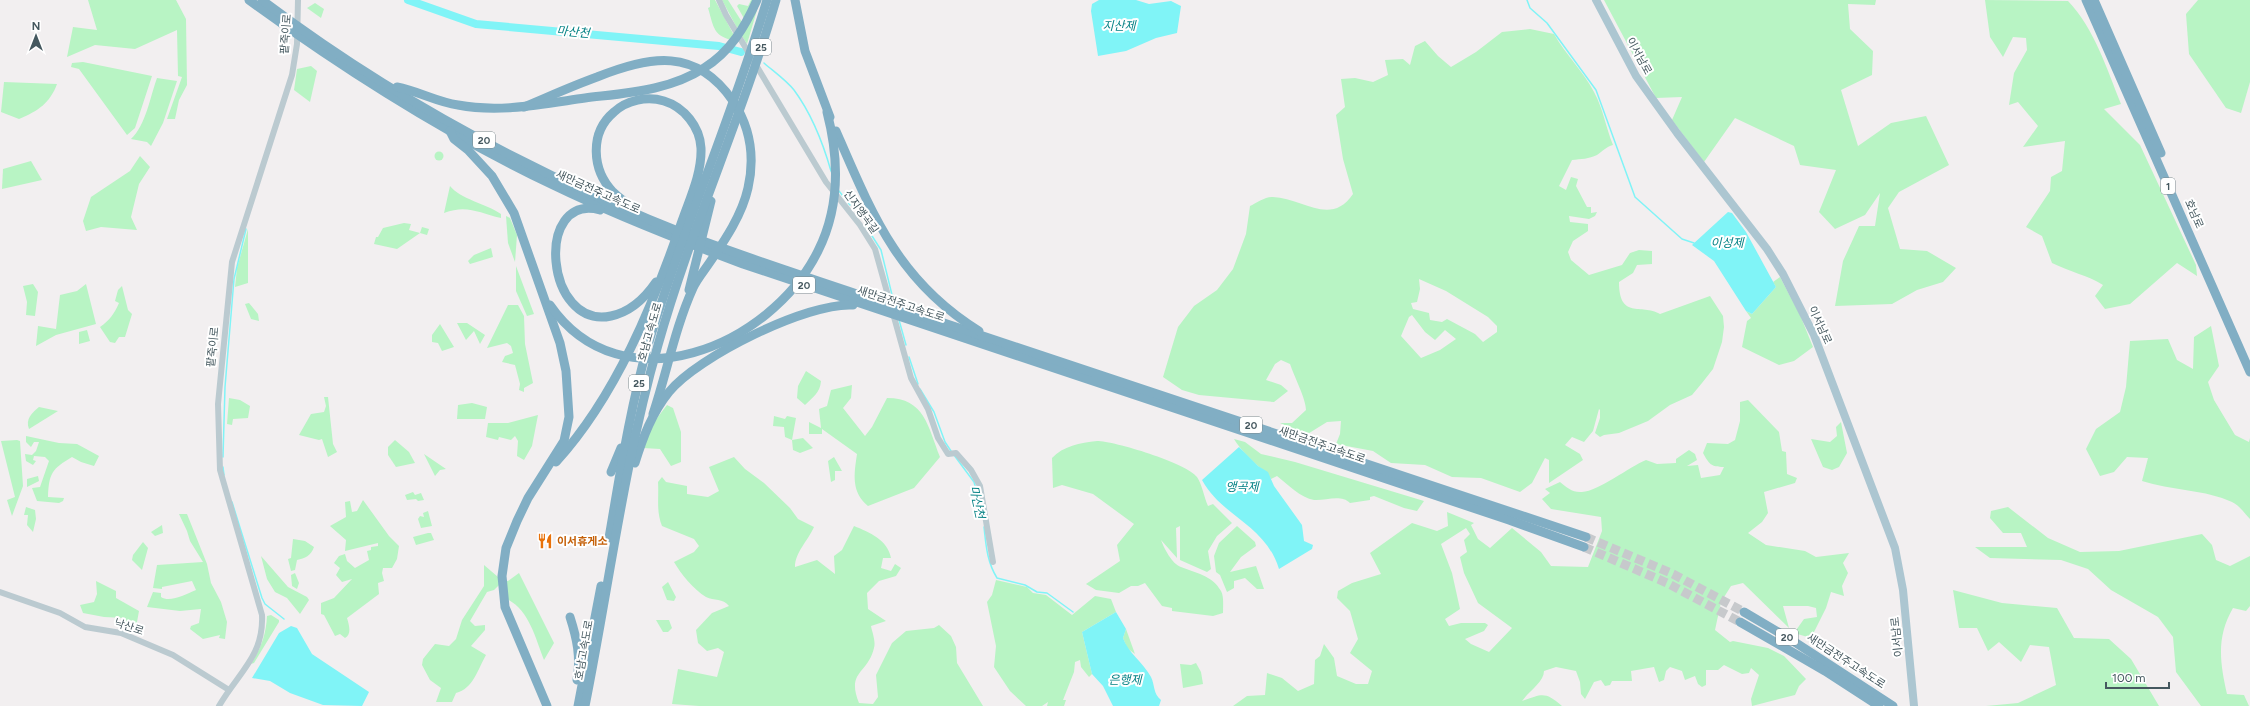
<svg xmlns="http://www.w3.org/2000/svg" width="2250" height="706" viewBox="0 0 2250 706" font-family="Figtree,'Noto Sans KR',sans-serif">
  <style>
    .green { fill: #b8f4c4; fill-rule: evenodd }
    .water { fill: #80f4f7 }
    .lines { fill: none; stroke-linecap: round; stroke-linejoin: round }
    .stream { stroke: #80f4f7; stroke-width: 1.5 }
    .river { stroke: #80f4f7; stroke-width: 8 }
    .highway-tunnel { stroke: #c7c9cc; stroke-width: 9; stroke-dasharray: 9 4.5; stroke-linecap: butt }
    .minor { stroke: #bbcad0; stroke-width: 6 }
    .major { stroke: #acc6d1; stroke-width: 8 }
    .highway { stroke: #81aec4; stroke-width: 9 }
    .labels { text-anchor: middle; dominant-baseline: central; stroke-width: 4; stroke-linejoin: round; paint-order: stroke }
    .shield { fill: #fff; stroke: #7d8a8f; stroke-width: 1 }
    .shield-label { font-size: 10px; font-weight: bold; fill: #45585f }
    .street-label { font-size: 11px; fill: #45585f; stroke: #fff }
    .food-label { font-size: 11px; font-weight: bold; fill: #c56008; stroke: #fff; text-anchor: start }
    .water-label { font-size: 12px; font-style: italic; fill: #058285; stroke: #fff }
  </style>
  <rect width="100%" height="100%" fill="#f2eff0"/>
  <g class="green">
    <path d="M88,0H176L186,19L187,85L179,100L175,119H167L182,77L178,76L177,30L135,49L95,45L67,57L73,27L97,30Z"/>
    <path d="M710,0H715L736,39L735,41C713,36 714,28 708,8L710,7Z"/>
    <path d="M722,0H728L742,22L737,28Z"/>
    <path d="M751,0H760L747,44L742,36L746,22L737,6L739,4L748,6Z"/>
    <path d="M1604,0H1876L1875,5L1848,4L1850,29L1873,51L1872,75L1841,90L1858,146L1891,123L1926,116L1949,165L1899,192L1888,208L1900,249L1927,251L1956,268L1943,282L1917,290L1892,304L1835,306L1843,261L1859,226H1875L1880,193L1865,215L1835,229L1819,212L1836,170L1800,165L1794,146L1735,118L1704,162L1672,120L1682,97L1656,98Z"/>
    <path d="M1985,0L2068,1C2094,28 2107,69 2121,104L2104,109L2140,145L2196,265L2197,276L2177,263L2130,304L2105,309L2095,296L2103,285C2087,275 2070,272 2052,263L2042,236L2026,227L2050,191L2051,177L2062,171L2065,141L2023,147L2038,126L2018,102L2009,105L2014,73L2027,50L2026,38L2013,37L2003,57L1990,37Z"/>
    <path d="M2198,0H2250V82L2241,113L2226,108L2189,54L2186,14Z"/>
    <path d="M315,3L324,9L321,18L307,8Z"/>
    <path d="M1530,29L1554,34C1566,55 1583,71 1594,92C1603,108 1606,128 1613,145C1606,147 1603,151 1597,155C1589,159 1581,159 1572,160L1559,186L1566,190L1571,177L1578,179L1576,186L1587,207H1591V213L1597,212L1595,216L1589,219L1569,216L1570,222L1588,224V231L1573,241L1568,252L1571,260L1589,275L1622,265L1630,253L1639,250L1652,251V264L1637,265L1633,273L1619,282C1619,320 1641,303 1660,314L1710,296L1723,316L1724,327L1722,342L1713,369L1702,383L1692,395L1670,405L1648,421L1619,433L1604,435L1600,437L1595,433L1600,418V410L1599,409L1593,431L1584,442L1572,437L1565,445L1580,454L1583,460L1549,483V460L1545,458L1532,483L1520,492L1481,478L1452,477L1425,465L1391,463L1373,451L1336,444L1340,434L1341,421L1327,422L1306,435L1280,423H1292L1306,410C1306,399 1294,376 1290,364L1281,360L1275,364L1266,380L1281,385L1288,391L1274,402L1199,395L1182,390L1163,377L1178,327L1194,306L1217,290L1233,269L1246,234L1250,206C1256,203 1266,196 1273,197C1302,198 1331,227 1353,194L1343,159L1336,115L1345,107L1341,79L1355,78L1373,82L1388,75L1385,60L1403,59L1410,65L1415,46L1425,41L1438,56L1451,67L1476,52L1502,32ZM1419,279L1446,291L1488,317L1497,326V332L1483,342L1475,334L1447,319L1442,322L1430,320L1429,313L1413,309L1411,303L1417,302L1420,289ZM1412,315L1425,332L1435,340L1445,330L1456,339L1440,350L1421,358L1401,336L1409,317Z"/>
    <path d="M83,62L152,76L135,128L127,135L79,69L71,67L72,63Z"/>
    <path d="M311,66L317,71L310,102L294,90L297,69Z"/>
    <path d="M157,78L177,81L163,123L151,146L147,142L131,139C146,125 150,97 157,78Z"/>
    <path d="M4,82L57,84C50,103 38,111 19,119L1,112Z"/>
    <circle cx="439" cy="156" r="4.5"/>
    <path d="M140,156L150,167L139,184L131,217L137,230L101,227L86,231L83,221L91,197L130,171Z"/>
    <path d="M31,161L42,180L2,189L3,169Z"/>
    <path d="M450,186C460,199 487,204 501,214V218C479,213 467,204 444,213Z"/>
    <path d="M506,216L510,218L517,235L515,262L508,243Z"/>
    <path d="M404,223L411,224L409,230L420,233L422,227L429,229L427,235L420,233L397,249L374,244L376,237H378L383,228Z"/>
    <path d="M248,229V283L235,287L237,268Z"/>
    <path d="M491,248L493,257L470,264L468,261L474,255Z"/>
    <path d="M516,266L534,314L527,316L516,291Z"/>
    <path d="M1780,277L1800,315L1813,347L1794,361L1779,365L1742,347L1747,321L1751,318L1746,311L1752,314L1776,287L1773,282Z"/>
    <path d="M33,284L38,292L35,316L26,315L27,302L23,286Z"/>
    <path d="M86,284L96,324L56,335L36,346L38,326L56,329L60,295L77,291Z"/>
    <path d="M122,286L128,310L132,314L125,337H119L115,343L110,342L100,327C110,320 114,314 119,303L115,301L118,290Z"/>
    <path d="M249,303L258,314L259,321L251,319L245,304Z"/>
    <path d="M508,305H518L524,316L525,344L533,383L524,388V392L519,390L520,384L515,365L502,362L505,356L513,353L511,346L507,343L487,348Z"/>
    <path d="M457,323H467L485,335L480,344L474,331L466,340Z"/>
    <path d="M440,324L454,347L442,351L438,343L432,342V335Z"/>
    <path d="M2211,326L2219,366L2208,382L2214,400L2235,435L2249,442L2250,438V519C2245,514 2239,505 2232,502C2207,490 2170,490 2142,481L2148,458L2127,457L2114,472L2100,476L2086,449L2096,429L2120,412L2126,387L2130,341L2168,339L2177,360L2193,369L2194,337Z"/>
    <path d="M87,330L90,341L79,344V332Z"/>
    <path d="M806,371L821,381C820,393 813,397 805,405L797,398L798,386Z"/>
    <path d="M852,385L851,398L843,408L865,436L872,427L887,398C925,398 928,427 940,457L914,488L868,506C851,492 854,474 857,454L822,429V434H809V422L821,428L819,409L827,406L831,390Z"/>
    <path d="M324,397H328L333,444L337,452L328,457L322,439L319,440L299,435L311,414L324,412L326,406Z"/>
    <path d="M229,398L240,400L250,406L248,418L233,419L232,425L227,424Z"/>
    <path d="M1748,400L1779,432L1782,451L1786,452L1787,474L1797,478L1795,483L1764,492L1768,513L1762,522L1748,533L1766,545L1805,551L1816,557L1849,553L1843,563L1848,573L1842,586L1844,596L1831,592L1826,608L1811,638L1794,633L1804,619L1817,617L1816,608L1808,606H1783L1789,628L1743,583L1731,586L1721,602L1715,630L1730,642L1733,641L1768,648L1784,656L1806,679L1799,686L1795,695L1752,706L1751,699L1759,675L1751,668L1749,673L1742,674L1724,665L1718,670H1706V685L1702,687L1698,684L1695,676L1685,680L1682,671L1670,667L1666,671L1664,680L1659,682L1654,667L1631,671L1632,681H1612L1610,685L1605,686L1601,680L1594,682L1585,699L1581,694L1580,682L1576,671L1556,667L1544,671C1544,682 1529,691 1522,701C1542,694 1545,691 1562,706H1233L1247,696L1265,695L1267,673L1282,678L1298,691L1314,684L1315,660L1320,656L1324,644L1334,658L1337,676L1356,684H1368L1372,671L1350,653L1358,639L1350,611L1337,598L1338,591L1352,583L1381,574L1370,553L1412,523L1437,531L1448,526L1447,512L1474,523L1471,525L1478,539L1490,548L1512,528L1541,552L1551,566L1588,567L1602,531L1601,517L1551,509L1542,499L1550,493L1545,489L1560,482C1566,487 1573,493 1582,492C1599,491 1629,467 1646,460L1657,464L1676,463V459L1689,450L1695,454L1697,460L1687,466L1698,465L1701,478L1720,475L1724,467C1711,467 1709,464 1703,453L1707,443L1728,444L1735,440L1740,421V402ZM1466,528L1470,534L1464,540L1467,552L1460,557L1464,573L1478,603L1512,628L1489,652L1471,644L1465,639L1484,631L1488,625L1485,623H1461L1449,626L1445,619L1460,609L1452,573L1441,544Z"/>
    <path d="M472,403L487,407L485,419H457L458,405Z"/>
    <path d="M667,405L673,408L681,432V462L671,466L660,449L643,448L648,430Z"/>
    <path d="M39,407L58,411L29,429C25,419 32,413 39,407Z"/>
    <path d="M538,415L532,446L524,460L517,456L518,441L515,436L511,440L499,437L498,440L486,437L488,423H508Z"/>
    <path d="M774,416L785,419L787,416L796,418L792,440L803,438L813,448L800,453L793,450L792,440L785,437L784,427L773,426Z"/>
    <path d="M1841,422L1847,453L1839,467L1832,470L1823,467L1811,439L1830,442L1837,436L1836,427Z"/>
    <path d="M26,436L59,443L77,444L99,456L94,466L81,462L72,457C52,469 49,473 48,497L64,498L63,501L59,503L37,501L32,488L40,487L49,461L45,457L34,456L33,460L36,461L33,465L26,461L25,454L32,455L36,451L39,442H34L31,447L26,442Z"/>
    <path d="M1234,439L1245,442L1261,454L1295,462L1424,501L1417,511L1404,508L1374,496L1370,497V500L1350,503C1341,494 1325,501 1314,500C1301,498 1287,484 1277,476L1271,479C1268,472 1264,471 1258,466C1249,458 1240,449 1234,439Z"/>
    <path d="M17,440L20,441L23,486L12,516L7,500L15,497L1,441Z"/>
    <path d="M395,440L409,452L415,463L396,467L388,455V447Z"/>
    <path d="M1097,441C1114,441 1187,463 1197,477C1202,484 1204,497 1208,506L1213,504L1232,523L1217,536L1208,551L1211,569L1207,572L1180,560V526L1176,528L1177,558L1161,540C1164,548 1172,564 1181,567C1195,573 1212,575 1221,591C1224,596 1223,606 1223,613L1213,616L1172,611V608L1162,606L1145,583L1138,586H1131L1119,593L1096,590L1086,584L1120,561L1117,545L1134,524L1093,494L1062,485L1053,488L1052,458C1063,446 1080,443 1097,441Z"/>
    <path d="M424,454L446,469L440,470L435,476Z"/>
    <path d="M734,457L745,469L764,483L790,508L798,519L814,527C808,541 795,552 795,567L817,560L835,574L834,556L842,550L854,526C869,532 888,540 891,558H883L881,568L891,571L895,564L901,568L896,576L879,581L867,593L868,609L886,621L871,626C872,632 876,641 874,648C868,674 846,671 859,703L873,704L878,697L876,675L892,643L906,631L934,628L939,625L951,636L956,647L957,663L983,706H699L672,704L678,669L717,677L724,652L718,648L707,651L698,643L696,630L712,613L729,606C723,598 714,601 706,597C693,589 681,574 674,562L694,552L699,546L694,539L662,526C656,511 659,498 658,482L662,477L666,482L687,486V494L708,497L719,491L709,467Z"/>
    <path d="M834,457L842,471H835V480L831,482L828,461Z"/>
    <path d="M38,476L39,481L27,487V479Z"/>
    <path d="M413,492L415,495L421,493L424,500L418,501L416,499L407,500L405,495Z"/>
    <path d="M363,500L389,536L399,546L397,559L392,568H383L382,573L384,581L378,583L379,594L347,618C349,625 352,634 345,638L340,634L335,636L324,615L321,614V603L334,598L352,579L342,582L336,575L340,568L334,563L339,556L345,554L347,561L355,568L369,560L367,551L371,550V547L378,546V543L345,551L346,540L330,526L346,517L345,502L350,501L352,512L357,511Z"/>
    <path d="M26,507L35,510L36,519L33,532L27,525L28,515H24Z"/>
    <path d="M2008,507L2048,538L2080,552L2119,551L2202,534L2212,545L2216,560L2230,566L2250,556V606L2246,611L2233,608C2216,637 2220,663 2227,694L2244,695L2249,706H2201L2176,672L2173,637L2158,617L2111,590L2088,569L2061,560L1990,558L1975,547H2027L2021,533H2003L1990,518L1991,511Z"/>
    <path d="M428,511L432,526L421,528L418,519L420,516L424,517L423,513Z"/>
    <path d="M179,514H187L207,564L211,583L221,602L227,622L225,639L219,638L220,635L203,639L190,629L191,626L199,623L201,609L180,611L147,607L153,592L161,593V597C170,603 186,594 196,590L192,581L162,587V589L153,588L157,565L203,562L190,541L187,531Z"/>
    <path d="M162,525L163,533L155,536L151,532Z"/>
    <path d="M1237,526L1255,542L1256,546L1241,557L1230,572L1256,566L1264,589H1257L1245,578L1234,581V588L1227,592L1220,575L1216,572L1214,556L1219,543Z"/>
    <path d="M428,533H431L434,540L416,545L413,537Z"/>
    <path d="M293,539L305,541L314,547C311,556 305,558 297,560L295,570L291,571L288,559L291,558Z"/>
    <path d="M143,542L148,548L142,570L132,560L133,555Z"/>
    <path d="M261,556L288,587L307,597L309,600L300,614L287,598L275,592L267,579Z"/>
    <path d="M484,565L498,577L499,585L494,590L487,592L470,621L475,626L485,625V630L471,646L486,655C478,669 473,689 456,693L452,702H436L441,688L430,680L422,665L423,659L435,644L449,646L456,639L462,620L484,586Z"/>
    <path d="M295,573L299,583L297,589L292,586L291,575Z"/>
    <path d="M519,573L554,643L544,660C535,637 529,609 505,598L504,581H508Z"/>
    <path d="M996,580L1027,587L1033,593L1046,595L1072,615L1095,596L1111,599L1116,612L1082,632L1092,674L1089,677L1081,667L1080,660L1075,662L1074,672L1063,700H1066L1064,706H1047L1048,702L1042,706H1026L1010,691L994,667L996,646L987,602L992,595Z"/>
    <path d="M96,581L116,591V598L139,611L137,622L133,628H128L125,618L104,617L83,613L80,605L94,602L97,594Z"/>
    <path d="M668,582L676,597L674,601L667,600L662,587Z"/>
    <path d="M1953,590L2002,603L2057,608L2074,638L2109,639L2131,659L2159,706H1986L2018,703L2056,685L2049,647L2030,645L2021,662L1999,642L1988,651L1977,628H1959Z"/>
    <path d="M271,615L279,620V622L254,663L251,664C261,648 266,635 267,616Z"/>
    <path d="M656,620H669L672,628L668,632H663Z"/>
    <path d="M1126,629L1135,654L1127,648L1123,638Z"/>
    <path d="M1196,663L1201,672L1203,684L1183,688L1180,664L1191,665Z"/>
  </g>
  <g class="water">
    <path d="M1099,0H1136L1149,4L1171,1L1181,6L1177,33L1156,38L1126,51L1098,56L1091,11L1092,4Z"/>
    <path d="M1728,212L1732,213L1746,232L1776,287L1752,314L1746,311L1714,261L1692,245Z"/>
    <path d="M1239,447L1258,466L1268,472L1274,486L1302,525L1304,541L1313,545L1312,549L1279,569C1265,524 1222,517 1202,480Z"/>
    <path d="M1116,612L1126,629L1123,638C1128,653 1143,662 1151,677C1155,685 1153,694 1161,700L1159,706H1113L1103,686L1092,674L1082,632Z"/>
    <path d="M291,626L297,628L312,654L369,692L362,706L323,705L290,693L270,681L252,678L279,633Z"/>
  </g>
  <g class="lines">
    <g class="stream">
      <path d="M1527,0L1530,8L1547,23L1596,90L1635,197L1682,239L1694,243"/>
      <path d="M764,63C773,71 786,80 794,90C811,113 823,143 831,171"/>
      <path d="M839,191L850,205"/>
      <path d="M865,225L881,250L894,303"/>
      <path d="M899,320L906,345"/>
      <path d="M909,357L918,384"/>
      <path d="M920,389L934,412L945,442L951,451"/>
      <path d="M954,455L974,482L980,503"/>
      <path d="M223,457L225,387L234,279L246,229"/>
      <path d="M223,467L224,475"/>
      <path d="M232,502L262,598L265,604L284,619"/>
      <path d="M984,527C986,545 987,562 997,578L1025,585L1037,592L1047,593L1073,612"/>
    </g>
    <path class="river" d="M408,0L476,24L719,46L741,52"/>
    <g class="highway-tunnel">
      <path d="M1586,537L1673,574L1744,612"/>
      <path d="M1584,547L1667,583L1740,622"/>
    </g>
    <g class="minor">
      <path d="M719,0L726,15L826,182L860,225L875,249L911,378L928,409L938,438L948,454L956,453L971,470L980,486L993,562"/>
      <path d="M0,592L60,613L85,627L121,633L173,655L229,690"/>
      <path d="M219,706C238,673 264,656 262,615L220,470L218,404L232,262L292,75L297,44L298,0"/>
    </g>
    <path class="major" d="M1596,0L1636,76L1677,133L1767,249L1783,274L1814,335L1895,548L1903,590L1914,706"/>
    <g class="highway">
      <path d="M249,0C345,70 446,134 553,185C615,215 679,240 743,264L1509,520L1584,547"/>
      <path d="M262,0C394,100 546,180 700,240C754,260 809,278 863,296L1586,537"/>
      <path d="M795,0L805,51L830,117"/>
      <path d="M2086,0L2250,372"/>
      <path d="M2094,0L2161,153"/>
      <path d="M397,87C418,91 437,102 458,105C500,113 543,104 585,98C625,93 669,91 704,68C730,52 745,27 757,0"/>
      <path d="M524,107C548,97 572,86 597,77C650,56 696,47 733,101C750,127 755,157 748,188C742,215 725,240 710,262C704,271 697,279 693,288C675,328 667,372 653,414"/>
      <path d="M450,131L454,139L468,150L492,176L514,213L560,343L566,371L569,417L564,441L528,498L517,521L506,548L502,576L505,607L547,706"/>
      <path d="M836,131C872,214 898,281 979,331"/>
      <path d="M600,210C534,192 545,330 611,316C630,312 645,298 656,282"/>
      <path d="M689,290L711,201"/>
      <path d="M550,305C622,409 771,346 818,251C840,207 839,158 827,112"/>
      <path d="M556,462C616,396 653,305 682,221C690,198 702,173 701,148C700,127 684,107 664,101C647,96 627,100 614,112C589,133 592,170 613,192C620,199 628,203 634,210"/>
      <path d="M635,463C643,437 652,413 669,392C697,357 808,302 853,305"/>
      <path d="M611,472L621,448"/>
      <path d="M609,538C620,474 630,408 648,345C683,228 732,117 767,0"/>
      <path d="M1744,612L1790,639L1893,706"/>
      <path d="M570,617C577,639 581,657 577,680"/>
      <path d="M1740,622L1825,671L1879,706"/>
      <path d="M578,706L601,586"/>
      <path d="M585,706C609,586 624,463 658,345C691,228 742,117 776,0"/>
    </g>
  </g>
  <defs>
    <symbol id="restaurant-bare" viewBox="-9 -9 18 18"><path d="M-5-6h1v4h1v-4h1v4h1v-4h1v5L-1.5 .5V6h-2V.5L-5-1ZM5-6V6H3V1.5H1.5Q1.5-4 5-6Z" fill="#e8710a" stroke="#fff" stroke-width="2.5" paint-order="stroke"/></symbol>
  </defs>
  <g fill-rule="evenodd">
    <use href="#restaurant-bare" x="534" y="530" width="22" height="22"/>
  </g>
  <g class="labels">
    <g class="shield">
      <rect x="751" y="39" width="20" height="16" rx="3"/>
      <rect x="473" y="132" width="22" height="16" rx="3"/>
      <rect x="2161" y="178" width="14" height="16" rx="3"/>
      <rect x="793" y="277" width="22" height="16" rx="3"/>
      <rect x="629" y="375" width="20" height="16" rx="3"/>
      <rect x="1240" y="417" width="22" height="16" rx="3"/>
      <rect x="1776" y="629" width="22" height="16" rx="3"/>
    </g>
    <g class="shield-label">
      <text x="761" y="47">25</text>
      <text x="484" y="140">20</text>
      <text x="2168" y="186">1</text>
      <text x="804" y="285">20</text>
      <text x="639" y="383">25</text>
      <text x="1251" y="425">20</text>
      <text x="1787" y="637">20</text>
    </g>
    <g class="street-label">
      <text transform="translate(286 34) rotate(-86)">팥죽이로</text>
      <text transform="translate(1639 56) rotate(61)">이서남로</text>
      <text transform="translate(598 192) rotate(24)">새만금전주고속도로</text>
      <text transform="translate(861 212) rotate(54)">신지앵곡길</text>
      <text transform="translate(2194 214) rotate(66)">호남로</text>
      <text transform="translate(901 304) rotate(18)">새만금전주고속도로</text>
      <text transform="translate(1820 325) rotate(65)">이서남로</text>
      <text transform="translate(650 332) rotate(-74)">호남고속도로</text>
      <text transform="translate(213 347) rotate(-84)">팥죽이로</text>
      <text transform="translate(1322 445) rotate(19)">새만금전주고속도로</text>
      <text transform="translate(129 627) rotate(18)">낙산로</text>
      <text transform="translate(1897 637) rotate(-96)">이서남로</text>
      <text transform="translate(584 650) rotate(-80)">호남고속도로</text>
      <text transform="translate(1846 661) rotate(33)">새만금전주고속도로</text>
    </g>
    <g class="food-label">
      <text x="557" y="541">이서휴게소</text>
    </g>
    <g class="water-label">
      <text x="1119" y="26">지산제</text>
      <text transform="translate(573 32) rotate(5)">마산천</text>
      <text x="1727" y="243">이성제</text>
      <text x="1242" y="487">앵곡제</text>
      <text transform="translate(977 502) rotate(78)">마산천</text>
      <text x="1125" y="680">은행제</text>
    </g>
  </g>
  <g transform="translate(36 36)" stroke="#ffffff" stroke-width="3" paint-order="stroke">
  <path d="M0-3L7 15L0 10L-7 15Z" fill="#45585f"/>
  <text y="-6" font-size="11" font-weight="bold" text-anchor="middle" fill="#45585f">N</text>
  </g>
  <path d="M2106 682v6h63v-6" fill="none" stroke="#45585f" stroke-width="2"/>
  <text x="2112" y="682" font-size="12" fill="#45585f" stroke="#ffffff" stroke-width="3" paint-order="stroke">100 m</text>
</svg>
